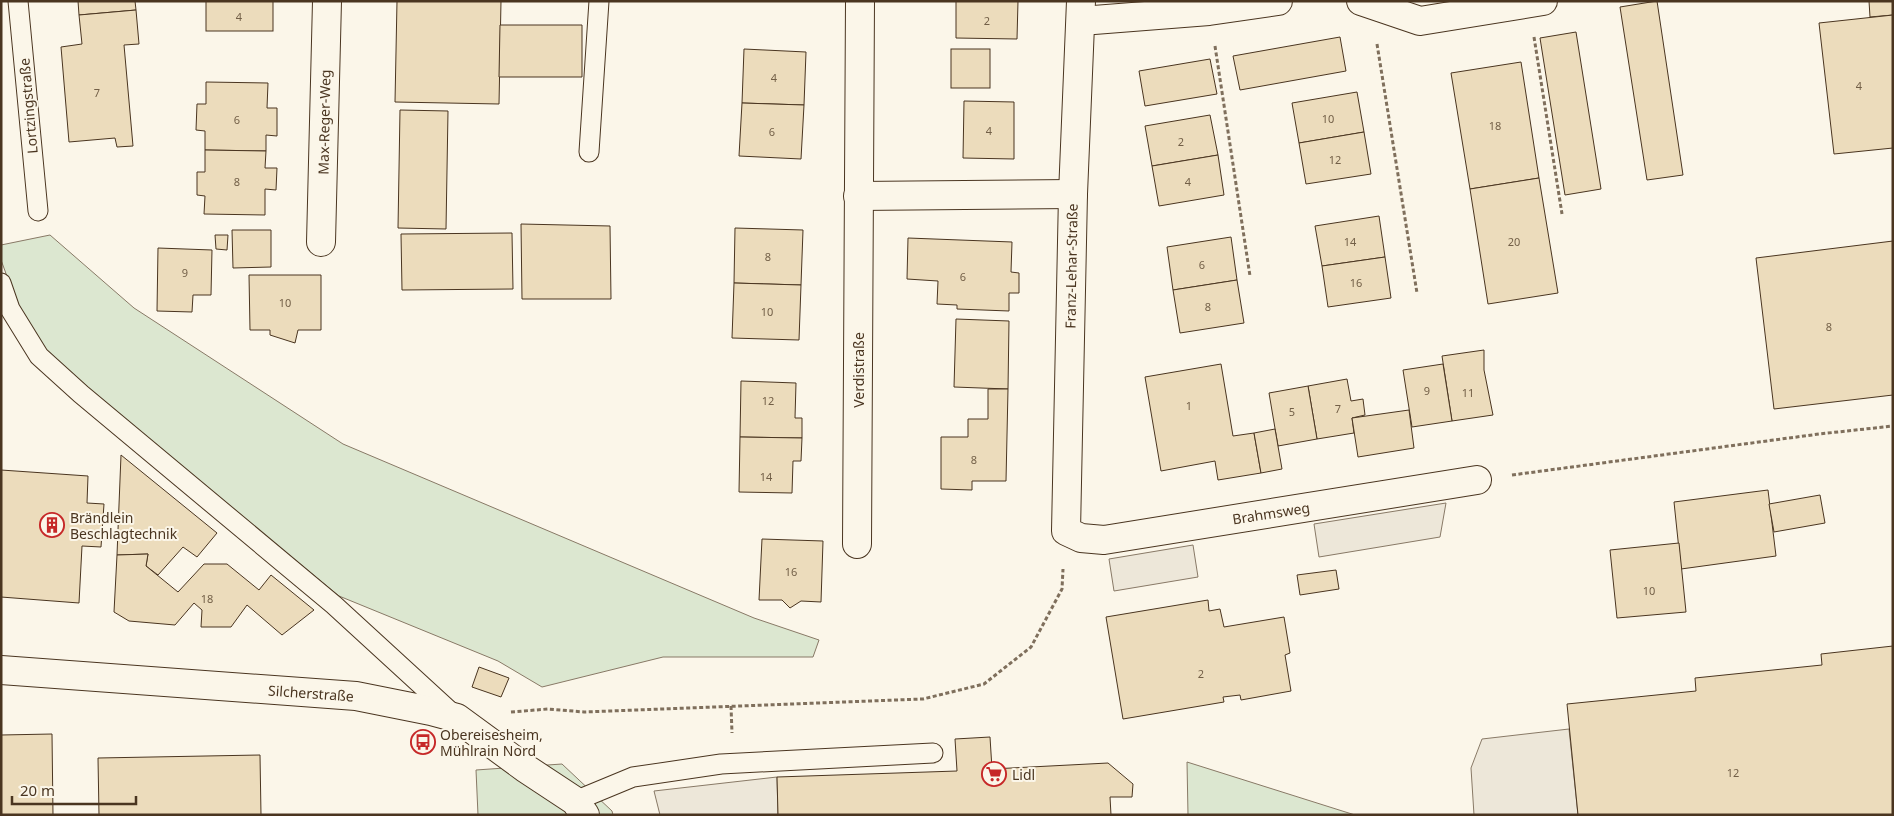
<svg xmlns="http://www.w3.org/2000/svg" width="1894" height="816" viewBox="0 0 1894 816" font-family="'Noto Sans',sans-serif">
  <style>
    .green { fill: #dce7d0; stroke: #887966 }
    .parking { fill: #ede7d9; stroke: #887966 }
    .building { fill: #ecdcbc; stroke: #4a3520 }
    .lines { fill: none; stroke-linecap: round; stroke-linejoin: round }
    .lane-casing { stroke: #4a3520; stroke-width: 21 }
    .street-casing { stroke: #4a3520; stroke-width: 30 }
    .path { stroke: #7f6f5c; stroke-width: 3; stroke-dasharray: 4 2.5; stroke-linecap: butt }
    .lane { stroke: #fbf6e9; stroke-width: 19 }
    .street { stroke: #fbf6e9; stroke-width: 28 }
    .labels { text-anchor: middle; dominant-baseline: central; stroke-width: 4; stroke-linejoin: round; paint-order: stroke }
    .number-label { font-size: 11px; fill: #725f47 }
    .street-label { font-size: 14px; fill: #4a3520; stroke: #fbf6e9 }
    .poi-label { font-size: 14px; fill: #4a3520; stroke: #fbf6e9; text-anchor: start }
  </style>
  <rect width="100%" height="100%" fill="#fbf6e9"/>
  <g class="green">
    <path d="M50,235L134,308L343,444L754,618L819,640L813,657H663L542,687L498,661L339,596L85,388L44,351L19,309L1,260V245Z"/>
    <path d="M1187,762L1355,815H1188Z"/>
    <path d="M562,764L612,811L613,815H478L476,770Z"/>
  </g>
  <g class="parking">
    <path d="M1446,503L1440,537L1319,557L1314,524Z"/>
    <path d="M1193,545L1198,577L1114,591L1109,559Z"/>
    <path d="M1569,729L1578,815H1474L1471,768L1482,739Z"/>
    <path d="M777,777L778,815H660L654,791Z"/>
  </g>
  <g class="building">
    <path d="M78,1H135L136,10L79,15Z"/>
    <rect x="206" y="1" width="67" height="30"/>
    <path d="M397,1H501L499,104L395,102Z"/>
    <path d="M956,1H1018L1017,39L956,38Z"/>
    <path d="M1657,1L1683,175L1647,180L1620,7Z"/>
    <path d="M1869,1H1893V15L1870,17Z"/>
    <path d="M136,10L139,44L124,45L133,146L117,147L115,138L69,142L61,47L82,44L79,15Z"/>
    <path d="M1893,15V148L1834,154L1819,23Z"/>
    <path d="M500,25H582V77H499Z"/>
    <path d="M1576,32L1601,189L1565,195L1540,38Z"/>
    <path d="M1340,37L1346,71L1240,90L1233,56Z"/>
    <path d="M744,49L806,52L804,105L742,103Z"/>
    <rect x="951" y="49" width="39" height="39"/>
    <path d="M1210,59L1217,94L1145,106L1139,71Z"/>
    <path d="M1521,62L1539,178L1470,189L1451,73Z"/>
    <path d="M206,82L268,83L267,108H277V136L266,135V151L205,150V131L196,130L197,104H206Z"/>
    <path d="M1357,92L1364,132L1299,143L1292,103Z"/>
    <path d="M964,101L1014,102V159L963,158Z"/>
    <path d="M742,103L804,105L801,159L739,156Z"/>
    <path d="M400,110L448,111L446,229L398,228Z"/>
    <path d="M1210,115L1218,155L1152,166L1145,126Z"/>
    <path d="M1364,132L1371,174L1306,184L1299,143Z"/>
    <path d="M205,150L266,151L265,168H277L276,190L265,189V215L204,214L205,196L197,195V172H205Z"/>
    <path d="M1218,155L1224,195L1159,206L1152,166Z"/>
    <path d="M1539,178L1558,293L1488,304L1470,189Z"/>
    <path d="M1379,216L1385,257L1322,266L1315,226Z"/>
    <path d="M521,224L610,226L611,299H522Z"/>
    <path d="M735,228L803,230L801,285L734,283Z"/>
    <path d="M232,230H271V267L233,268Z"/>
    <path d="M512,233L513,289L402,290L401,234Z"/>
    <path d="M215,235H228L227,250L216,249Z"/>
    <path d="M1231,237L1237,280L1173,290L1167,247Z"/>
    <path d="M908,238L1012,242L1011,272L1019,273V293H1009V311L957,309V305L937,304L938,281L907,279Z"/>
    <path d="M1893,241V395L1774,409L1756,258Z"/>
    <path d="M158,248L212,250L211,295H193L192,312L157,311Z"/>
    <path d="M1385,257L1391,298L1328,307L1322,266Z"/>
    <path d="M249,275H321V330H298L295,343L270,335V330H250Z"/>
    <path d="M1237,280L1244,323L1180,333L1173,290Z"/>
    <path d="M734,283L801,285L799,340L732,338Z"/>
    <path d="M956,319L1009,321L1008,389L954,387Z"/>
    <path d="M1484,350V370L1493,415L1452,421L1442,356Z"/>
    <path d="M1221,364L1233,436L1254,433L1261,473L1218,480L1215,461L1161,471L1145,377Z"/>
    <path d="M1443,364L1452,421L1412,427L1403,370Z"/>
    <path d="M1347,379L1351,401L1363,399L1365,415L1352,418L1354,433L1317,439L1308,386Z"/>
    <path d="M741,381L796,383L795,418H802V438L740,437Z"/>
    <path d="M1308,386L1317,439L1278,446L1269,393Z"/>
    <path d="M988,389H1008L1006,481H972V490L941,489V437H968V419H988Z"/>
    <path d="M1409,410L1414,448L1358,457L1352,418Z"/>
    <path d="M1275,429L1282,469L1261,473L1254,433Z"/>
    <path d="M740,437L802,438L801,461H793L792,493L739,492Z"/>
    <path d="M121,455L217,533L197,557L183,547L158,575L146,566L148,554L117,555Z"/>
    <path d="M1,470L88,476L87,503L104,504L101,547L82,546L79,603L1,597Z"/>
    <path d="M1768,490L1776,556L1681,569L1674,502Z"/>
    <path d="M1820,495L1825,523L1774,532L1769,504Z"/>
    <path d="M762,539L823,541L821,602L801,601L790,608L782,600H759Z"/>
    <path d="M1679,543L1686,612L1617,618L1610,550Z"/>
    <path d="M148,554L146,566L178,592L204,564H227L259,590L271,575L314,610L282,635L247,605L231,627H201L202,610L194,603L175,625L129,621L114,612L117,555Z"/>
    <path d="M1336,570L1339,589L1300,595L1297,575Z"/>
    <path d="M1208,600L1209,611L1220,609L1224,627L1284,617L1290,653L1285,655L1291,691L1241,700L1240,695L1223,697L1224,702L1123,719L1106,617Z"/>
    <path d="M1893,646V815H1578L1567,704L1696,691L1695,678L1822,665L1821,654Z"/>
    <path d="M479,667L509,678L501,697L472,687Z"/>
    <path d="M52,734L53,815H1V735Z"/>
    <path d="M990,737L992,769L1108,763L1133,784L1132,797H1110L1111,815H778L777,777L957,771L955,739Z"/>
    <path d="M260,755L261,815H99L98,758Z"/>
  </g>
  <g class="lines">
    <defs>
      <g id="lane">
        <path d="M18,1L38,211"/>
        <path d="M589,152L599,1"/>
        <path d="M1,283L10,309L39,356L81,394L334,605L454,715"/>
        <path d="M575,801L633,777L721,764L933,753"/>
      </g>
      <g id="street">
        <path d="M1081,1L1073,194L1066,531L1081,538L1104,540L1477,480"/>
        <path d="M1361,1L1420,21L1543,1"/>
        <path d="M1081,21L1209,11L1278,1"/>
        <path d="M858,196L1073,194"/>
        <path d="M321,242L327,1"/>
        <path d="M857,544L860,1"/>
        <path d="M1,670L356,696L431,711L457,718L525,768L575,801L585,815"/>
      </g>
    </defs>
    <use href="#lane" class="lane-casing"/>
    <use href="#street" class="street-casing"/>
    <g class="path">
      <path d="M1534,37L1562,214"/>
      <path d="M1377,44L1417,293"/>
      <path d="M1215,46L1250,276"/>
      <path d="M1512,475L1819,434L1893,426"/>
      <path d="M731,706L732,733"/>
      <path d="M511,712L548,709L584,712L923,699L984,684L1031,647L1062,589L1063,569"/>
    </g>
    <use href="#lane" class="lane"/>
    <use href="#street" class="street"/>
  </g>
  <defs>
    <symbol id="building-ring" viewBox="-11 -11 22 22"><circle r="9.5" fill="#fbf6e9" stroke="#c62828" stroke-width="1.5"/><path d="M-4-6H4V6H1V3H-1V6H-4ZM-2.5-4.3h1.7v1.8h-1.7ZM.8-4.3h1.7v1.8H.8ZM-2.5-1h1.7V.8h-1.7ZM.8-1h1.7V.8H.8Z" fill="#c62828"/></symbol>
    <symbol id="bus-ring" viewBox="-11 -11 22 22"><circle r="9.5" fill="#fbf6e9" stroke="#c62828" stroke-width="1.5"/><path d="M-5-6H5V4H4V6H2V4H-2V6H-4V4H-5ZM-3.5-4V0h7V-4ZM-3.5 1.2v1.5H-2V1.2ZM2 1.2v1.5H3.5V1.2Z" fill="#c62828"/></symbol>
    <symbol id="supermarket-ring" viewBox="-11 -11 22 22"><circle r="9.5" fill="#fbf6e9" stroke="#c62828" stroke-width="1.5"/><path d="M-6-5.5h2.5l.6 2H6L4.5 2H-2.5L-4.4-4H-6ZM-1.5 3.2a1.3 1.3 0 1 0 .1 0ZM3 3.2a1.3 1.3 0 1 0 .1 0Z" fill="#c62828"/></symbol>
  </defs>
  <g fill-rule="evenodd">
    <use href="#building-ring" x="38" y="511" width="28" height="28"/>
    <use href="#bus-ring" x="409" y="728" width="28" height="28"/>
    <use href="#supermarket-ring" x="980" y="760" width="28" height="28"/>
  </g>
  <g class="labels">
    <g class="number-label">
      <text x="239" y="16">4</text>
      <text x="987" y="20">2</text>
      <text x="774" y="77">4</text>
      <text x="1859" y="85">4</text>
      <text x="97" y="92">7</text>
      <text x="1328" y="118">10</text>
      <text x="237" y="119">6</text>
      <text x="1495" y="125">18</text>
      <text x="989" y="130">4</text>
      <text x="772" y="131">6</text>
      <text x="1181" y="141">2</text>
      <text x="1335" y="159">12</text>
      <text x="237" y="181">8</text>
      <text x="1188" y="181">4</text>
      <text x="1350" y="241">14</text>
      <text x="1514" y="241">20</text>
      <text x="768" y="256">8</text>
      <text x="1202" y="264">6</text>
      <text x="185" y="272">9</text>
      <text x="963" y="276">6</text>
      <text x="1356" y="282">16</text>
      <text x="285" y="302">10</text>
      <text x="1208" y="306">8</text>
      <text x="767" y="311">10</text>
      <text x="1829" y="326">8</text>
      <text x="1427" y="390">9</text>
      <text x="1468" y="392">11</text>
      <text x="768" y="400">12</text>
      <text x="1189" y="405">1</text>
      <text x="1338" y="408">7</text>
      <text x="1292" y="411">5</text>
      <text x="974" y="459">8</text>
      <text x="766" y="476">14</text>
      <text x="791" y="571">16</text>
      <text x="1649" y="590">10</text>
      <text x="207" y="598">18</text>
      <text x="1201" y="673">2</text>
      <text x="1733" y="772">12</text>
    </g>
    <g class="street-label">
      <text transform="translate(28 106) rotate(-95)">Lortzingstraße</text>
      <text transform="translate(324 122) rotate(-89)">Max-Reger-Weg</text>
      <text transform="translate(1071 266) rotate(-89)">Franz-Lehar-Straße</text>
      <text transform="translate(858 370) rotate(-90)">Verdistraße</text>
      <text transform="translate(1271 513) rotate(-9)">Brahmsweg</text>
      <text transform="translate(311 693) rotate(4)">Silcherstraße</text>
    </g>
    <g class="poi-label">
      <text x="70" y="517">Brändlein<tspan x="70" dy="16">Beschlagtechnik</tspan></text>
      <text x="440" y="734">Obereisesheim,<tspan x="440" dy="16">Mühlrain Nord</tspan></text>
      <text x="1012" y="774">Lidl</text>
    </g>
  </g>
  <rect width="1894" height="816" fill="none" stroke="#4a3520" stroke-width="5"/>
  <path d="M12 796v8h124v-8" fill="none" stroke="#4a3520" stroke-width="2.5"/>
  <text x="20" y="796" font-size="15" fill="#4a3520" stroke="#fbf6e9" stroke-width="4" paint-order="stroke">20 m</text>
</svg>
